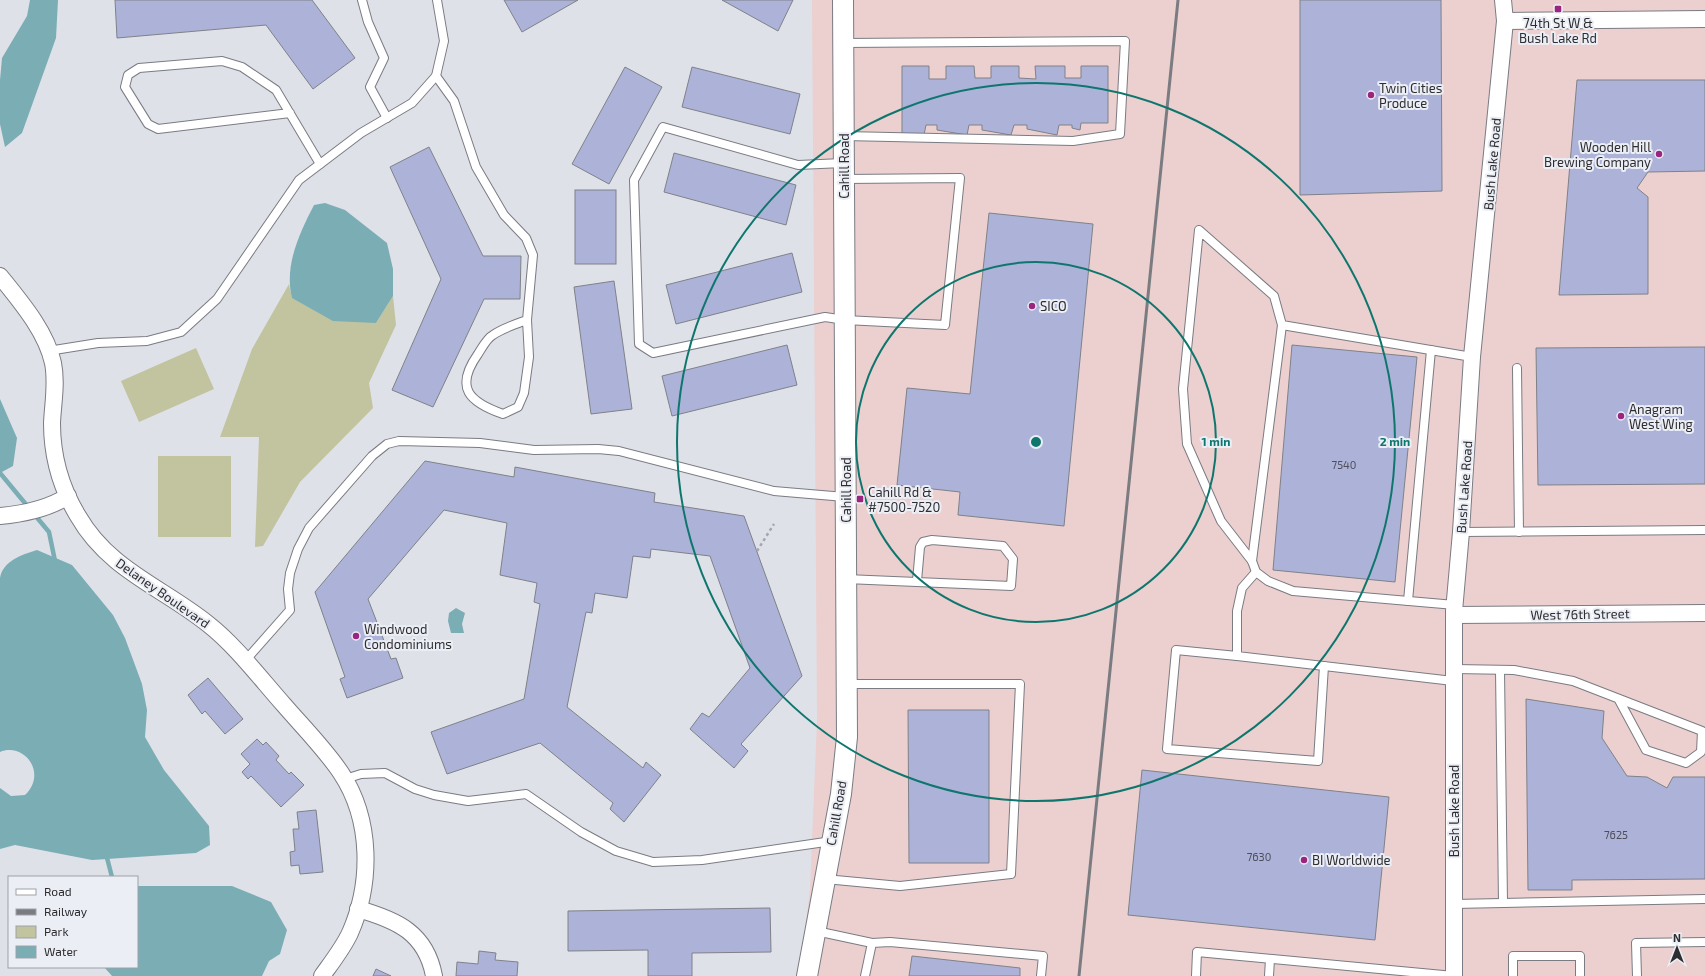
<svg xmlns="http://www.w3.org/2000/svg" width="1705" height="976" viewBox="0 0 1705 976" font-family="'Exo 2',sans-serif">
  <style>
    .industrial { fill: #ebd0cf }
    .green { fill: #c1c49e }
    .water { fill: #7badb4 }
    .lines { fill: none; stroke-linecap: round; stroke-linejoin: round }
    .stream { stroke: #7badb4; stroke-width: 4.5 }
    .building { fill: #adb3d8; stroke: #7f8189 }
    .service-casing { stroke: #7a7b83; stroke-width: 10 }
    .minor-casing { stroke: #7a7b83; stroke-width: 18 }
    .tertiary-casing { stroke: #7a7b83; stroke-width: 22 }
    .path { stroke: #a5a6ad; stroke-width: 2.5; stroke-dasharray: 3 3; stroke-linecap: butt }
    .service { stroke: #fff; stroke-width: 8 }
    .minor { stroke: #fff; stroke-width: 16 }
    .tertiary { stroke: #fff; stroke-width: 20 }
    .rail { stroke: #7b7c81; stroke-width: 3 }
    .ring { fill: none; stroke: #0f766e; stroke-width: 2 }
    .poi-dot { fill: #9a247e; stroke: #eceef6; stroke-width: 1.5 }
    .labels { text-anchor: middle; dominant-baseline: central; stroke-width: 4; stroke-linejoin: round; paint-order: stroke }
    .number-label { font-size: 11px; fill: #4d4e5a }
    .poi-label { font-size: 13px; fill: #2d2d30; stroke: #eceef6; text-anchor: start }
    .street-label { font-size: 13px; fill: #2d2d30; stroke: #eceef6 }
    .centre { fill: #0f766e; stroke: #eceef6; stroke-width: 2 }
    .ring-label { font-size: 12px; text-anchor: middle; font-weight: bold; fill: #0f766e; stroke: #eceef6; stroke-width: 4; stroke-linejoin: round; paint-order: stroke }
  </style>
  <rect width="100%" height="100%" fill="#dfe1e9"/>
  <path class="industrial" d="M812,0H1705V976H800L810,889L817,721Z"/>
  <g class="green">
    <path d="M289,284L292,298L376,323L393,296L396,325L369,383L373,408L300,482L263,546L255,547L259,437H220L252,349Z"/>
    <path d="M196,348L214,389L139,422L121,381Z"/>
    <rect x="158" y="456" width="73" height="81"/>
  </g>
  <g class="water">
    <path d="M30,0H58L56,38L22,133L5,147L0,124V80L2,58L27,16Z"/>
    <path d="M325,203L345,210L387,243L393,269V296L376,323L333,321L292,298C284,266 299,234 314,205Z"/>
    <path d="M0,399L17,438L13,466L0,473Z"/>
    <path d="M37,550L72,565L113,615L125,638L142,684L147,710L145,737L164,770L209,826L210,845L196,853L92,860L15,845L0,849V788L11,796L25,795C48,773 24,742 0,752V578C3,561 21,555 37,550Z"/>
    <path d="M456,608L465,613L462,624L464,633H451L448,621L449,613Z"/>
    <path d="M137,886H232L271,902L287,930L280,954L269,961L262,976H112L104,967H137Z"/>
  </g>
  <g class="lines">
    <g class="stream">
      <path d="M0,473L29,508"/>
      <path d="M34,514L49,532L55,561"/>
      <path d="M106,854L112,877"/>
    </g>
  </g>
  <g class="building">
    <path d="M115,0H312L355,58L313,89L266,25L117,38Z"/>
    <path d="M504,0H578L522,32Z"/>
    <path d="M722,0H793L778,31Z"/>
    <path d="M1300,0H1441L1442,191L1300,195Z"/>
    <path d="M902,66H929V79H946V66H974L975,78H991V66H1019V78L1036,79L1035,66H1065V78H1081V66H1108V123H1081L1080,130L1072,128V125H1059L1057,135L1027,129V125H1014L1011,135L982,130V125H969L967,135L937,130V125H926L924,135H902Z"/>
    <path d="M625,67L662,87L609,184L572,164Z"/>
    <path d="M692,67L800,94L790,134L682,107Z"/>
    <path d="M1577,80H1705V171L1648,172L1637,188L1648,197V294L1559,295Z"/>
    <path d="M429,147L483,256H521L520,299H484L433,407L392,390L441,279L390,167Z"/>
    <path d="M674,153L796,185L786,225L664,192Z"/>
    <rect x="575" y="190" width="41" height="74"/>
    <path d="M989,213L1093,224L1064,526L958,515L960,492L897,485L907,388L970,394Z"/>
    <path d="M792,253L802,292L676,324L666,285Z"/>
    <path d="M614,281L632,409L591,414L574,287Z"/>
    <path d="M787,345L797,385L672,416L662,376Z"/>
    <path d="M1292,345L1417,357L1395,582L1273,570Z"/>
    <path d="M1705,347V484L1538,485L1536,348Z"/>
    <path d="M425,461L514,477L515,467L655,493L654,502L744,516L802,676L741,744L748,751L734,768L690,729L702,713L709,717L750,668L710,556L651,549L650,558L633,556L627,598L595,593L592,613L586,612L567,707L643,768L646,762L661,775L624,822L610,809L613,803L540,743L447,774L431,732L524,699L540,604L534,602L537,583L500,575L507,523L444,510L368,599L391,659L396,658L403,678L347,698L340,679L345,677L315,592Z"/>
    <path d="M208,678L243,719L225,734L205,711L202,714L188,695Z"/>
    <path d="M1526,699L1604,711L1602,738L1627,776L1647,777L1667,788L1673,777H1705V879L1572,880V890H1528Z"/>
    <path d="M908,710H989V863H909Z"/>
    <path d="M257,739L263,745L266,742L279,756L276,760L289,774L291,772L304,785L281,807L251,776L248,779L242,772L250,764L241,754Z"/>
    <path d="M1142,770L1389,797L1375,940L1128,915Z"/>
    <path d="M316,810L323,872L300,874L299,865L291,866L290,852L295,851L293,829H299L297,812Z"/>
    <path d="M770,908L771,952L692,953V976H648V950L568,951V911Z"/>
    <path d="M479,951L496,953L495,960L518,962L517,976H456L457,962L478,964Z"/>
    <path d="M912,956L1020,968V976H909Z"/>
    <path d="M376,969L391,976H373Z"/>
  </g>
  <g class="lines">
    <defs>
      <g id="service">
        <path d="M362,0L368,22L384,58L370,87L387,118"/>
        <path d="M844,43L1125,41L1120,134L1073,141L844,136"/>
        <path d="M436,76L454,101L476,167L504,215L526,238L533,255L527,320L529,357L524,393L518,407L503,414C469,402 454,388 478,354C482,348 487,338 493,335C503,328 516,324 527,320"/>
        <path d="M290,113L158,129L148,124L125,87L128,75L139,68L222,61L242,67L276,90L320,164"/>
        <path d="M843,163L798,165L663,127L634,180L639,344L653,353L825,317L845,320L945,325L960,178L844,179"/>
        <path d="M48,351L98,343L147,341L181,332L217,299L299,180L361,133L412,103L436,76L444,41L437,0"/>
        <path d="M1517,368L1519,532"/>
        <path d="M1461,532L1705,530"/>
        <path d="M1252,561L1282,325"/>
        <path d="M1256,572L1242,588L1237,611V656L1453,681"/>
        <path d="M846,579L1011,586L1013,559L1003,546L932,540L923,542L920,547L917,581"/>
        <path d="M1408,601L1431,350"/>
        <path d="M1455,605L1293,591L1268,581L1256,572L1252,561L1221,521L1187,444L1183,389L1199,230L1274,296L1282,325L1472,357"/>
        <path d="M1237,656L1176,650L1167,749L1318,761L1324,666"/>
        <path d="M245,661L290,610L288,589L290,573L298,549L309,528L372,456L387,444L399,441L480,443L534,450L598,449L619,451L774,491L845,497"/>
        <path d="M1454,669L1514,670L1573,681L1702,731L1701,752L1686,763L1646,750L1619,700"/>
        <path d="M1500,670L1503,903L1705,899"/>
        <path d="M345,779L361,774L385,773L415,789L434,795L468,801L526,794L581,832L616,851L653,862L702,860L832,841"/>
        <path d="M825,879L900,886L1011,874L1020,684H847"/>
        <path d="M1454,904L1503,903"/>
        <path d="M816,931L872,943L890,942L1043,956L1041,976"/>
        <path d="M865,976L872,943"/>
        <path d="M1196,976L1197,952L1454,976"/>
        <path d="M1269,976L1270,959"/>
        <path d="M1513,976V956H1580V976"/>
        <path d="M1637,976L1636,943L1705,942"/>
      </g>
      <g id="minor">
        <path d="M1505,21L1705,19"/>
        <path d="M0,276C20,301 46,331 53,363C57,383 53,402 52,423C52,456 61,488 78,516C109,570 162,587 208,624C236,646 260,678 284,705C303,727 325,749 341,773C372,820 372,883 350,933C343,948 332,962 322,976"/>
        <path d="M0,516C22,514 48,509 68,496"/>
        <path d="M1454,615L1705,613"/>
        <path d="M358,909C397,920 426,933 434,976"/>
        <path d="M1454,976V611L1461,532L1472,357L1505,21L1503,0"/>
      </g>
      <path id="tertiary" d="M807,976L841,794L847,737L843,0"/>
    </defs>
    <use href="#service" class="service-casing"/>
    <use href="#minor" class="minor-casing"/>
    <use href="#tertiary" class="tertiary-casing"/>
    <path class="path" d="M757,551L774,524"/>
    <use href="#service" class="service"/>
    <use href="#minor" class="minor"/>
    <use href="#tertiary" class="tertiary"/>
    <path class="rail" d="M1079,976L1178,0"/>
  </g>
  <g class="ring">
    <circle cx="1036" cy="442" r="180"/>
    <circle cx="1036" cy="442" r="359"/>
  </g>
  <g class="poi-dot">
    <rect x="1554" y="5" width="8" height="8" rx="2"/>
    <circle cx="1371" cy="95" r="4"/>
    <circle cx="1659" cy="154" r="4"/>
    <circle cx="1032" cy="306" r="4"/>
    <circle cx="1621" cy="416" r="4"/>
    <rect x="856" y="495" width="8" height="8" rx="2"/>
    <circle cx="356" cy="636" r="4"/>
    <circle cx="1304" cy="860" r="4"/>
  </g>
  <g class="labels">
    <g class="number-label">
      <text x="1344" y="464">7540</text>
      <text x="1616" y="834">7625</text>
      <text x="1259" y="856">7630</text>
    </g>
    <g class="poi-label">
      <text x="1558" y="23" text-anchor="middle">74th St W &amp;<tspan x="1558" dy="15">Bush Lake Rd</tspan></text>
      <text x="1379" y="88">Twin Cities<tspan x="1379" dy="15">Produce</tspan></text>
      <text x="1651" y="147" text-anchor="end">Wooden Hill<tspan x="1651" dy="15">Brewing Company</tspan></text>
      <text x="1040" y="306">SICO</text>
      <text x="1629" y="409">Anagram<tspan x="1629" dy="15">West Wing</tspan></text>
      <text x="868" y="492">Cahill Rd &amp;<tspan x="868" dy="15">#7500-7520</tspan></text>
      <text x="364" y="629">Windwood<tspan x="364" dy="15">Condominiums</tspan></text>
      <text x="1312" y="860">BI Worldwide</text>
    </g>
    <g class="street-label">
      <text transform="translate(1492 164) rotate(-85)">Bush Lake Road</text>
      <text transform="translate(844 166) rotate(-90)">Cahill Road</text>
      <text transform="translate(1464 487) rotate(-86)">Bush Lake Road</text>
      <text transform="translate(846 490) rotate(-90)">Cahill Road</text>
      <text transform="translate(163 593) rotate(35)">Delaney Boulevard</text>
      <text transform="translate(1580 614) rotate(-1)">West 76th Street</text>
      <text transform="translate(1454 811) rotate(-90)">Bush Lake Road</text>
      <text transform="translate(836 813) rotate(-80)">Cahill Road</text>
    </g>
  </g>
  <circle cx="1036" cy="442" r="6" class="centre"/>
  <g class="ring-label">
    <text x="1216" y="446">1 min</text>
    <text x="1395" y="446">2 min</text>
  </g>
  <rect x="8" y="876" width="130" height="92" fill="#eceef6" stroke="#a0a1a7"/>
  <rect x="16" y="889" width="20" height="6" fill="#ffffff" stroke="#a0a1a7"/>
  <text x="44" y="896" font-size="12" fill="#2d2d30">Road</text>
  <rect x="16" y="909" width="20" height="6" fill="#7b7c81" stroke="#a0a1a7"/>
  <text x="44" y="916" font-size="12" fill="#2d2d30">Railway</text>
  <rect x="16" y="926" width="20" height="12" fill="#c1c49e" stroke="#a0a1a7"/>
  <text x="44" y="936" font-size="12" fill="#2d2d30">Park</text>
  <rect x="16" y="946" width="20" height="12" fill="#7badb4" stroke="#a0a1a7"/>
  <text x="44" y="956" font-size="12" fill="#2d2d30">Water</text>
  <g transform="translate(1677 948)" stroke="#eceef6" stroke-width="3" paint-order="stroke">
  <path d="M0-3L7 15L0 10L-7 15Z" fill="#2d2d30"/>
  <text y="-6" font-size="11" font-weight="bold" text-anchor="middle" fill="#2d2d30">N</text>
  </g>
</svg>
